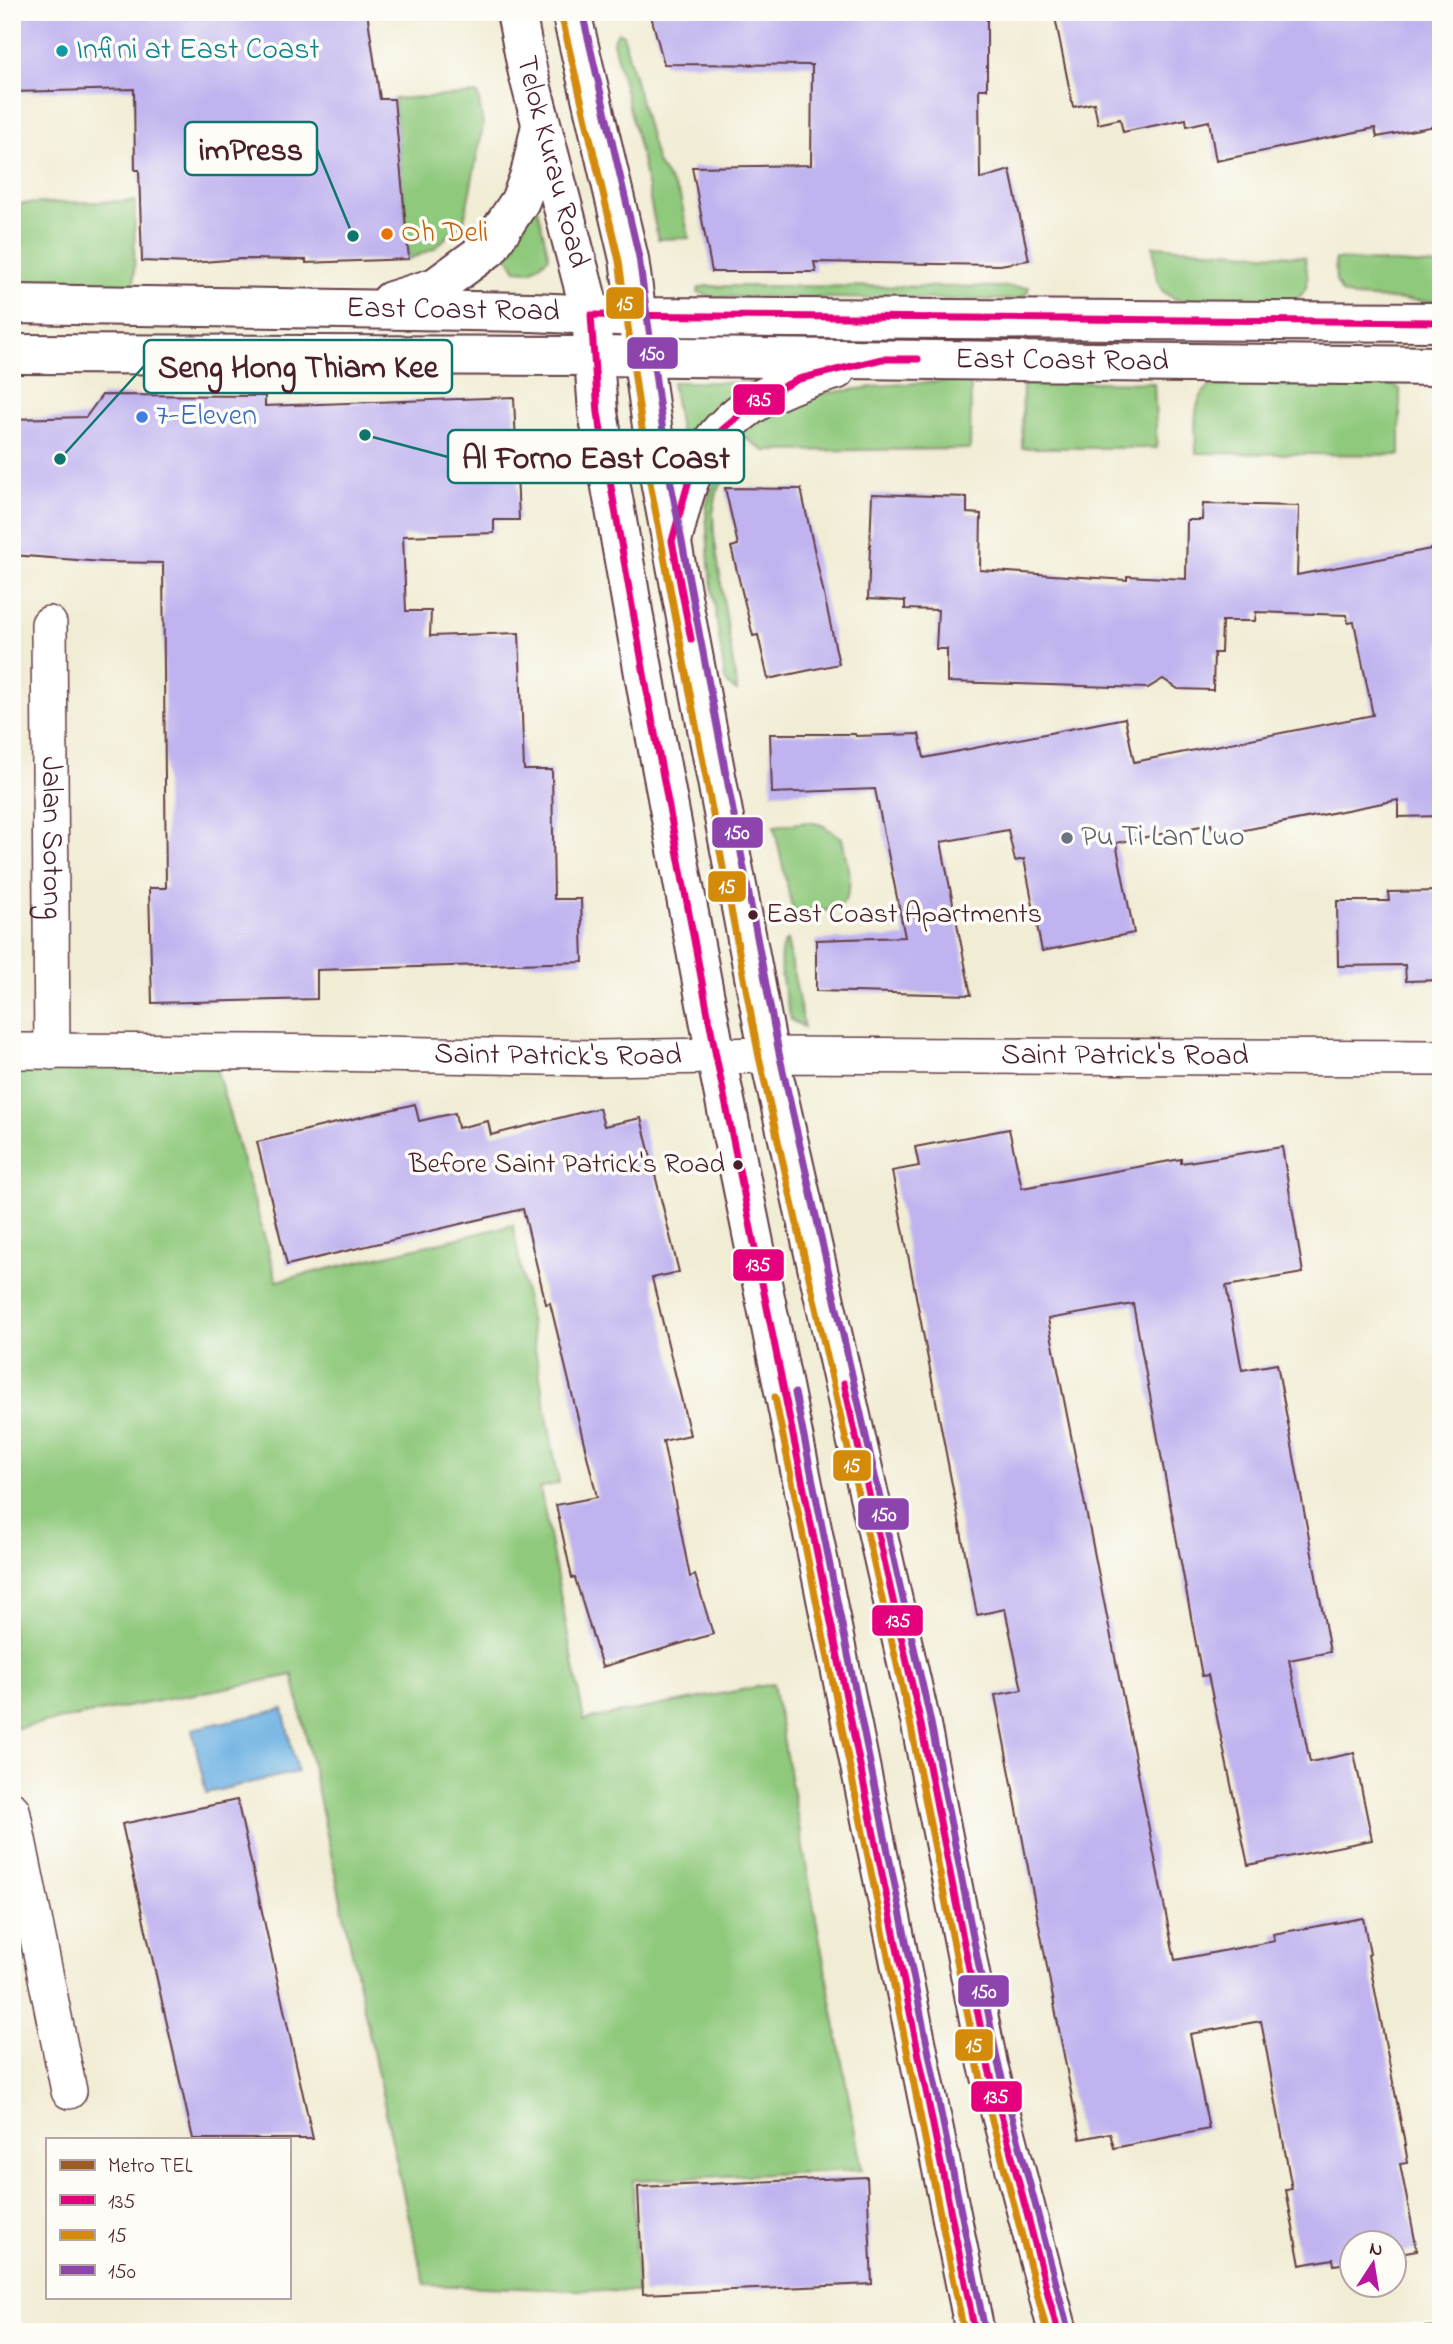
<svg xmlns="http://www.w3.org/2000/svg" width="1453" height="2344" viewBox="0 0 1453 2344" font-family="'Indie Flower',sans-serif">
  <style>
    .green { fill: #8fc97c; stroke: #6c7454; stroke-width: 2 }
    .water { fill: #6cb1e2; stroke: #5b6886; stroke-width: 2 }
    .building { fill: #c0b3ef }
    .lines { fill: none; stroke-linecap: round; stroke-linejoin: round }
    .minor-casing { stroke: #633e44; stroke-width: 38 }
    .tertiary-casing { stroke: #633e44; stroke-width: 42 }
    .secondary-casing { stroke: #633e44; stroke-width: 42 }
    .minor { stroke: #fff; stroke-width: 35 }
    .tertiary { stroke: #fff; stroke-width: 38 }
    .secondary { stroke: #fff; stroke-width: 38 }
    .bus-1-casing { stroke: #fdfcf7; stroke-width: 12 }
    .bus-2-casing { stroke: #fdfcf7; stroke-width: 12 }
    .bus-3-casing { stroke: #fdfcf7; stroke-width: 12 }
    .bus-1 { stroke: #e5007d; stroke-width: 7 }
    .bus-2 { stroke: #d48b09; stroke-width: 7 }
    .bus-3 { stroke: #8e44ad; stroke-width: 7 }
    .metro-1-casing { stroke: #fdfcf7; stroke-width: 14 }
    .metro-1 { stroke: #9d5b25; stroke-width: 9 }
    .culture-dot { fill: #0f9aa8; stroke: #fdfcf7; stroke-width: 2.5 }
    .food-dot { fill: #e8710a; stroke: #fdfcf7; stroke-width: 2.5 }
    .shop-dot { fill: #3f7fe0; stroke: #fdfcf7; stroke-width: 2.5 }
    .worship-dot { fill: #6b7280; stroke: #fdfcf7; stroke-width: 2.5 }
    .bus-dot { fill: #4a1f2b; stroke: #fdfcf7; stroke-width: 2.5 }
    .labels { text-anchor: middle; dominant-baseline: central; stroke-width: 7; stroke-linejoin: round; paint-order: stroke }
    .bus-label { font-size: 28px; fill: #4a1f2b; stroke: #fdfcf7; text-anchor: start }
    .culture-label { font-size: 30px; fill: #0d838f; stroke: #fdfcf7; text-anchor: start }
    .street-label { font-size: 30px; fill: #4a1f2b; stroke: #fdfcf7 }
    .food-label { font-size: 30px; fill: #c56008; stroke: #fdfcf7; text-anchor: start }
    .shop-label { font-size: 30px; fill: #366cbe; stroke: #fdfcf7; text-anchor: start }
    .worship-label { font-size: 30px; fill: #5b616d; stroke: #fdfcf7; text-anchor: start }
    .leader { fill: none; stroke: #0f766e; stroke-width: 2.5 }
    .callout-dot { fill: #0f766e; stroke: #fdfcf7; stroke-width: 2.5 }
    .callout { fill: #fdfcf7; stroke: #0f766e; stroke-width: 2.5 }
    .callout-label { font-size: 32px; text-anchor: middle; font-weight: bold; fill: #4a1f2b }
    .line-badge { stroke: #fdfcf7; stroke-width: 2.5 }
    .badge-label { font-size: 19px; text-anchor: middle; font-weight: bold; fill: #fff }
  </style>
  <rect width="100%" height="100%" fill="#fdfcf7"/>
  <filter id="ink" filterUnits="userSpaceOnUse"><feTurbulence type="fractalNoise" baseFrequency=".0143" numOctaves="2"/><feDisplacementMap in="SourceGraphic" scale="14" xChannelSelector="R" yChannelSelector="G"/><feConvolveMatrix kernelMatrix="1 2 1 2 8 2 1 2 1" color-interpolation-filters="sRGB"/></filter>
  <filter id="wash" filterUnits="userSpaceOnUse"><feTurbulence type="fractalNoise" baseFrequency=".00686" numOctaves="4" result="noise"/><feDisplacementMap in="SourceGraphic" scale="28" xChannelSelector="R" yChannelSelector="G"/><feGaussianBlur stdDeviation="1.57" result="paint"/><feColorMatrix in="noise" values="0 0 0 0 0 0 0 0 0 0 0 0 0 0 0 0 0 1.4 0 .05"/><feComposite in="paint" operator="in"/></filter>
  <g filter="url(#wash)">
    <rect width="100%" height="100%" fill="#f1ecd4"/>
    <g class="green">
      <path d="M618,32L623,35L657,163L680,196L689,238L658,239L642,159L613,42Z"/>
      <path d="M478,94L483,126L464,221L434,249L409,259L394,99Z"/>
      <path d="M135,201L134,290L12,286V204Z"/>
      <path d="M536,203L549,257L531,271L516,270L506,254Z"/>
      <path d="M1153,246L1305,257C1308,281 1312,286 1293,303L1180,300C1151,293 1157,272 1153,246Z"/>
      <path d="M1335,259L1441,266V302L1355,297L1342,293L1336,281Z"/>
      <path d="M706,286L1029,287L1027,293L1018,300L710,297L698,292L699,288Z"/>
      <path d="M964,380L971,386L970,449L765,451L740,434L757,417L812,395L889,385Z"/>
      <path d="M1027,381L1154,383L1157,448H1022L1023,385Z"/>
      <path d="M672,382H751L733,396L685,459Z"/>
      <path d="M1391,384L1400,389V455L1196,453C1196,430 1190,400 1211,385Z"/>
      <path d="M731,456L735,457L734,461L717,492L713,513L714,536L737,691L729,686L725,680L709,565L706,507L711,490L728,458Z"/>
      <path d="M809,822L822,825L842,838C845,858 859,893 838,907C828,913 805,911 793,912L774,826Z"/>
      <path d="M787,940L804,1027L791,1020C787,1002 772,953 787,940Z"/>
      <path d="M211,1050L277,1281L513,1225L559,1483L540,1488L584,1720L773,1684L862,2170L633,2180L637,2292L425,2285L404,2197L293,1675L12,1729V1057Z"/>
    </g>
    <path class="water" d="M283,1709L297,1772L206,1793L192,1729Z"/>
    <g id="blocks">
      <g class="building">
        <path d="M12,12H367L380,99H394L409,259L306,263V260L240,259L190,263L142,261L139,170H135L134,89L12,92Z"/>
        <path d="M650,12H987V89H979L980,179L1010,170L1029,260L1000,265L814,262L816,272H712L692,167L811,165L812,65L664,64Z"/>
        <path d="M1054,12H1441V125L1377,137L1375,128L1216,161L1209,121L1187,126L1186,119L1123,132L1120,119L1098,124L1094,103L1073,107Z"/>
        <path d="M102,395L265,396V406L514,397L519,520H494V533L403,536L406,611H431L430,636L519,633L524,770H552L554,899H581L583,962L317,970V999L152,1003L149,888H166L163,563L103,562L12,555V419L86,417Z"/>
        <path d="M725,488L801,489L839,664L768,679L758,635L753,636L731,547L738,545Z"/>
        <path d="M872,494L967,497V513L981,514L980,570L1127,580V576L1186,579L1187,520H1202L1203,504L1299,506L1297,575L1441,547V816L1398,817V800L1214,836L1211,824L1116,843L1134,933L1042,951L1024,859L1015,861L1008,830L941,842L971,995L816,991V940L905,937L875,789L772,793L770,734H855L856,736L919,734L924,758L1125,718L1134,762L1373,715L1354,622L1348,623L1347,615L1256,612L1255,621H1222L1221,653H1214L1213,690L1178,689L1163,679L1148,688L947,682V649H936L938,610L905,609V601L868,599Z"/>
        <path d="M1441,891V980L1406,981L1405,965L1338,966L1337,901H1389L1388,892Z"/>
        <path d="M415,1104L419,1121L455,1113L458,1128L488,1121L491,1135L599,1108L604,1126L641,1118L679,1272L652,1278L690,1435L663,1441L690,1577L695,1575L713,1634L602,1667L575,1578H572L556,1505L597,1497L550,1303L546,1304L523,1209L287,1265L257,1142Z"/>
        <path d="M1009,1129L1022,1188L1181,1159V1163L1282,1147L1303,1273L1226,1286L1242,1370L1277,1364L1330,1652L1289,1660L1310,1762L1354,1753L1372,1840L1248,1865L1208,1675L1202,1676L1133,1304L1048,1319L1175,1960L1275,1941L1273,1934L1363,1918L1370,1954L1368,1955L1402,2128L1408,2163L1400,2164L1417,2250L1394,2254V2243H1352V2262L1334,2265L1333,2259L1300,2265L1286,2190L1292,2189L1261,2021L1190,2034L1209,2129L1114,2148L1110,2133L1080,2139L995,1695L1022,1690L1005,1609L977,1615L892,1171L919,1166L915,1147Z"/>
        <path d="M237,1800L313,2139H193L122,1824Z"/>
        <path d="M867,2177L872,2284L643,2294L638,2187Z"/>
      </g>
    </g>
  </g>
  <g filter="url(#ink)">
    <use href="#blocks" fill-opacity="0" stroke="#633e44" stroke-width="2"/>
    <g class="lines">
      <defs>
        <g id="minor">
          <path id="s1" d="M49,624L52,1052"/>
          <path id="s2" d="M12,1051L265,1052L599,1058L769,1055L1441,1058"/>
          <path d="M12,1810L69,2091"/>
        </g>
        <g id="tertiary">
          <path id="s3" d="M516,12L528,73L591,315L598,413L649,702L716,1056L975,2332"/>
          <path d="M571,12L629,259L658,470L769,1055L920,1720L988,2065L1058,2332"/>
        </g>
        <g id="secondary">
          <path d="M391,301L436,287L489,248L520,201L530,175L541,125"/>
          <path id="s4" d="M12,304L532,312L639,317L1441,322"/>
          <path id="s5" d="M12,354L593,356L1441,366"/>
          <path d="M672,541C678,521 682,498 690,479C719,414 770,387 836,370"/>
        </g>
      </defs>
      <use href="#minor" class="minor-casing"/>
      <use href="#tertiary" class="tertiary-casing"/>
      <use href="#secondary" class="secondary-casing"/>
      <use href="#minor" class="minor"/>
      <use href="#tertiary" class="tertiary"/>
      <use href="#secondary" class="secondary"/>
      <defs>
        <g id="bus-1">
          <path d="M691,639L672,541L689,480L707,447L722,430L762,397L799,379L882,359H918"/>
          <path d="M844,1383L920,1720L988,2065L1058,2332"/>
          <path d="M975,2332L716,1056L649,702L598,413L591,315L1441,322"/>
        </g>
        <g id="bus-2">
          <path d="M561,14L619,261L648,472L759,1057L910,1722L978,2067L1047,2332"/>
          <path d="M775,1397L964,2332"/>
        </g>
        <g id="bus-3">
          <path d="M582,12L639,257L668,468L779,1053L930,1718L998,2063L1068,2329"/>
          <path d="M795,1393L985,2330"/>
        </g>
      </defs>
      <use href="#bus-1" class="bus-1-casing"/>
      <use href="#bus-2" class="bus-2-casing"/>
      <use href="#bus-3" class="bus-3-casing"/>
      <use href="#bus-1" class="bus-1"/>
      <use href="#bus-2" class="bus-2"/>
      <use href="#bus-3" class="bus-3"/>
      <defs>
        <path id="metro-1" d="M1341,2332L1441,2330"/>
      </defs>
      <use href="#metro-1" class="metro-1-casing"/>
      <use href="#metro-1" class="metro-1"/>
    </g>
  </g>
  <circle class="culture-dot" cx="62" cy="51" r="7"/>
  <circle class="food-dot" cx="387" cy="234" r="7"/>
  <circle class="shop-dot" cx="142" cy="417" r="7"/>
  <circle class="worship-dot" cx="1067" cy="838" r="7"/>
  <g class="bus-dot">
    <circle cx="753" cy="915" r="6"/>
    <circle cx="738" cy="1165" r="6"/>
  </g>
  <g class="labels">
    <g class="bus-label">
      <text x="766" y="915">East Coast Apartments</text>
      <text x="725" y="1165" text-anchor="end">Before Saint Patrick's Road</text>
    </g>
    <g class="culture-label">
      <text x="76" y="51">Infini at East Coast</text>
    </g>
    <g class="street-label">
      <text stroke="none"><textPath href="#s3" startOffset="154">Telok Kurau Road</textPath></text>
      <text stroke="none"><textPath href="#s4" startOffset="441">East Coast Road</textPath></text>
      <text stroke="none"><textPath href="#s5" startOffset="1050">East Coast Road</textPath></text>
      <text stroke="none"><textPath href="#s1" startOffset="214">Jalan Sotong</textPath></text>
      <text stroke="none"><textPath href="#s2" startOffset="546">Saint Patrick's Road</textPath></text>
      <text stroke="none"><textPath href="#s2" startOffset="1113">Saint Patrick's Road</textPath></text>
    </g>
    <g class="food-label">
      <text x="401" y="234">Oh Deli</text>
    </g>
    <g class="shop-label">
      <text x="156" y="417">7-Eleven</text>
    </g>
    <g class="worship-label">
      <text x="1081" y="838">Pu Ti Lan Luo</text>
    </g>
  </g>
  <path class="leader" d="M353 236L317 149M60 459L144 366M365 435L448 457"/>
  <g class="callout-dot">
    <circle cx="353" cy="236" r="7"/>
    <circle cx="60" cy="459" r="7"/>
    <circle cx="365" cy="435" r="7"/>
  </g>
  <g class="callout">
    <rect x="185" y="122" width="132" height="53" rx="7"/>
    <rect x="144" y="340" width="308" height="53" rx="7"/>
    <rect x="448" y="430" width="296" height="53" rx="7"/>
  </g>
  <g class="callout-label">
    <text x="251" y="160">imPress</text>
    <text x="298" y="377">Seng Hong Thiam Kee</text>
    <text x="596" y="468">Al Forno East Coast</text>
  </g>
  <g class="line-badge">
    <rect x="605" y="286" width="40" height="34" rx="7" fill="#d48b09"/>
    <rect x="626" y="336" width="53" height="34" rx="7" fill="#8e44ad"/>
    <rect x="732" y="383" width="54" height="33" rx="7" fill="#e5007d"/>
    <rect x="711" y="816" width="53" height="33" rx="7" fill="#8e44ad"/>
    <rect x="707" y="870" width="40" height="33" rx="7" fill="#d48b09"/>
    <rect x="732" y="1248" width="53" height="34" rx="7" fill="#e5007d"/>
    <rect x="832" y="1449" width="40" height="33" rx="7" fill="#d48b09"/>
    <rect x="857" y="1497" width="53" height="34" rx="7" fill="#8e44ad"/>
    <rect x="871" y="1604" width="53" height="33" rx="7" fill="#e5007d"/>
    <rect x="957" y="1974" width="53" height="34" rx="7" fill="#8e44ad"/>
    <rect x="954" y="2028" width="40" height="34" rx="7" fill="#d48b09"/>
    <rect x="970" y="2080" width="53" height="33" rx="7" fill="#e5007d"/>
  </g>
  <g class="badge-label">
    <text x="625" y="310">15</text>
    <text x="652" y="360">150</text>
    <text x="759" y="406">135</text>
    <text x="737" y="839">150</text>
    <text x="727" y="893">15</text>
    <text x="758" y="1271">135</text>
    <text x="852" y="1472">15</text>
    <text x="884" y="1521">150</text>
    <text x="898" y="1627">135</text>
    <text x="984" y="1998">150</text>
    <text x="974" y="2052">15</text>
    <text x="996" y="2103">135</text>
  </g>
  <rect width="1453" height="2344" fill="none" stroke="#fdfcf7" stroke-width="42"/>
  <rect x="46" y="2138" width="245" height="161" fill="#fdfcf7" stroke="#b5a4a5" stroke-width="2"/>
  <rect x="60" y="2160" width="35" height="10" fill="#9d5b25" stroke="#b5a4a5" stroke-width="2"/>
  <text x="108" y="2172" font-size="21" fill="#4a1f2b">Metro TEL</text>
  <rect x="60" y="2195" width="35" height="10" fill="#e5007d" stroke="#b5a4a5" stroke-width="2"/>
  <text x="108" y="2208" font-size="21" fill="#4a1f2b">135</text>
  <rect x="60" y="2230" width="35" height="10" fill="#d48b09" stroke="#b5a4a5" stroke-width="2"/>
  <text x="108" y="2242" font-size="21" fill="#4a1f2b">15</text>
  <rect x="60" y="2265" width="35" height="10" fill="#8e44ad" stroke="#b5a4a5" stroke-width="2"/>
  <text x="108" y="2278" font-size="21" fill="#4a1f2b">150</text>
  <g transform="translate(1373 2264) rotate(12)"><circle r="33" fill="#fdfcf7" stroke="#b5a4a5" stroke-width="2"/>
  <path d="M0-5L12 26L0 18L-12 26Z" fill="#b5179e"/>
  <text y="-10" font-size="19" font-weight="bold" text-anchor="middle" fill="#4a1f2b">N</text>
  </g>
</svg>
